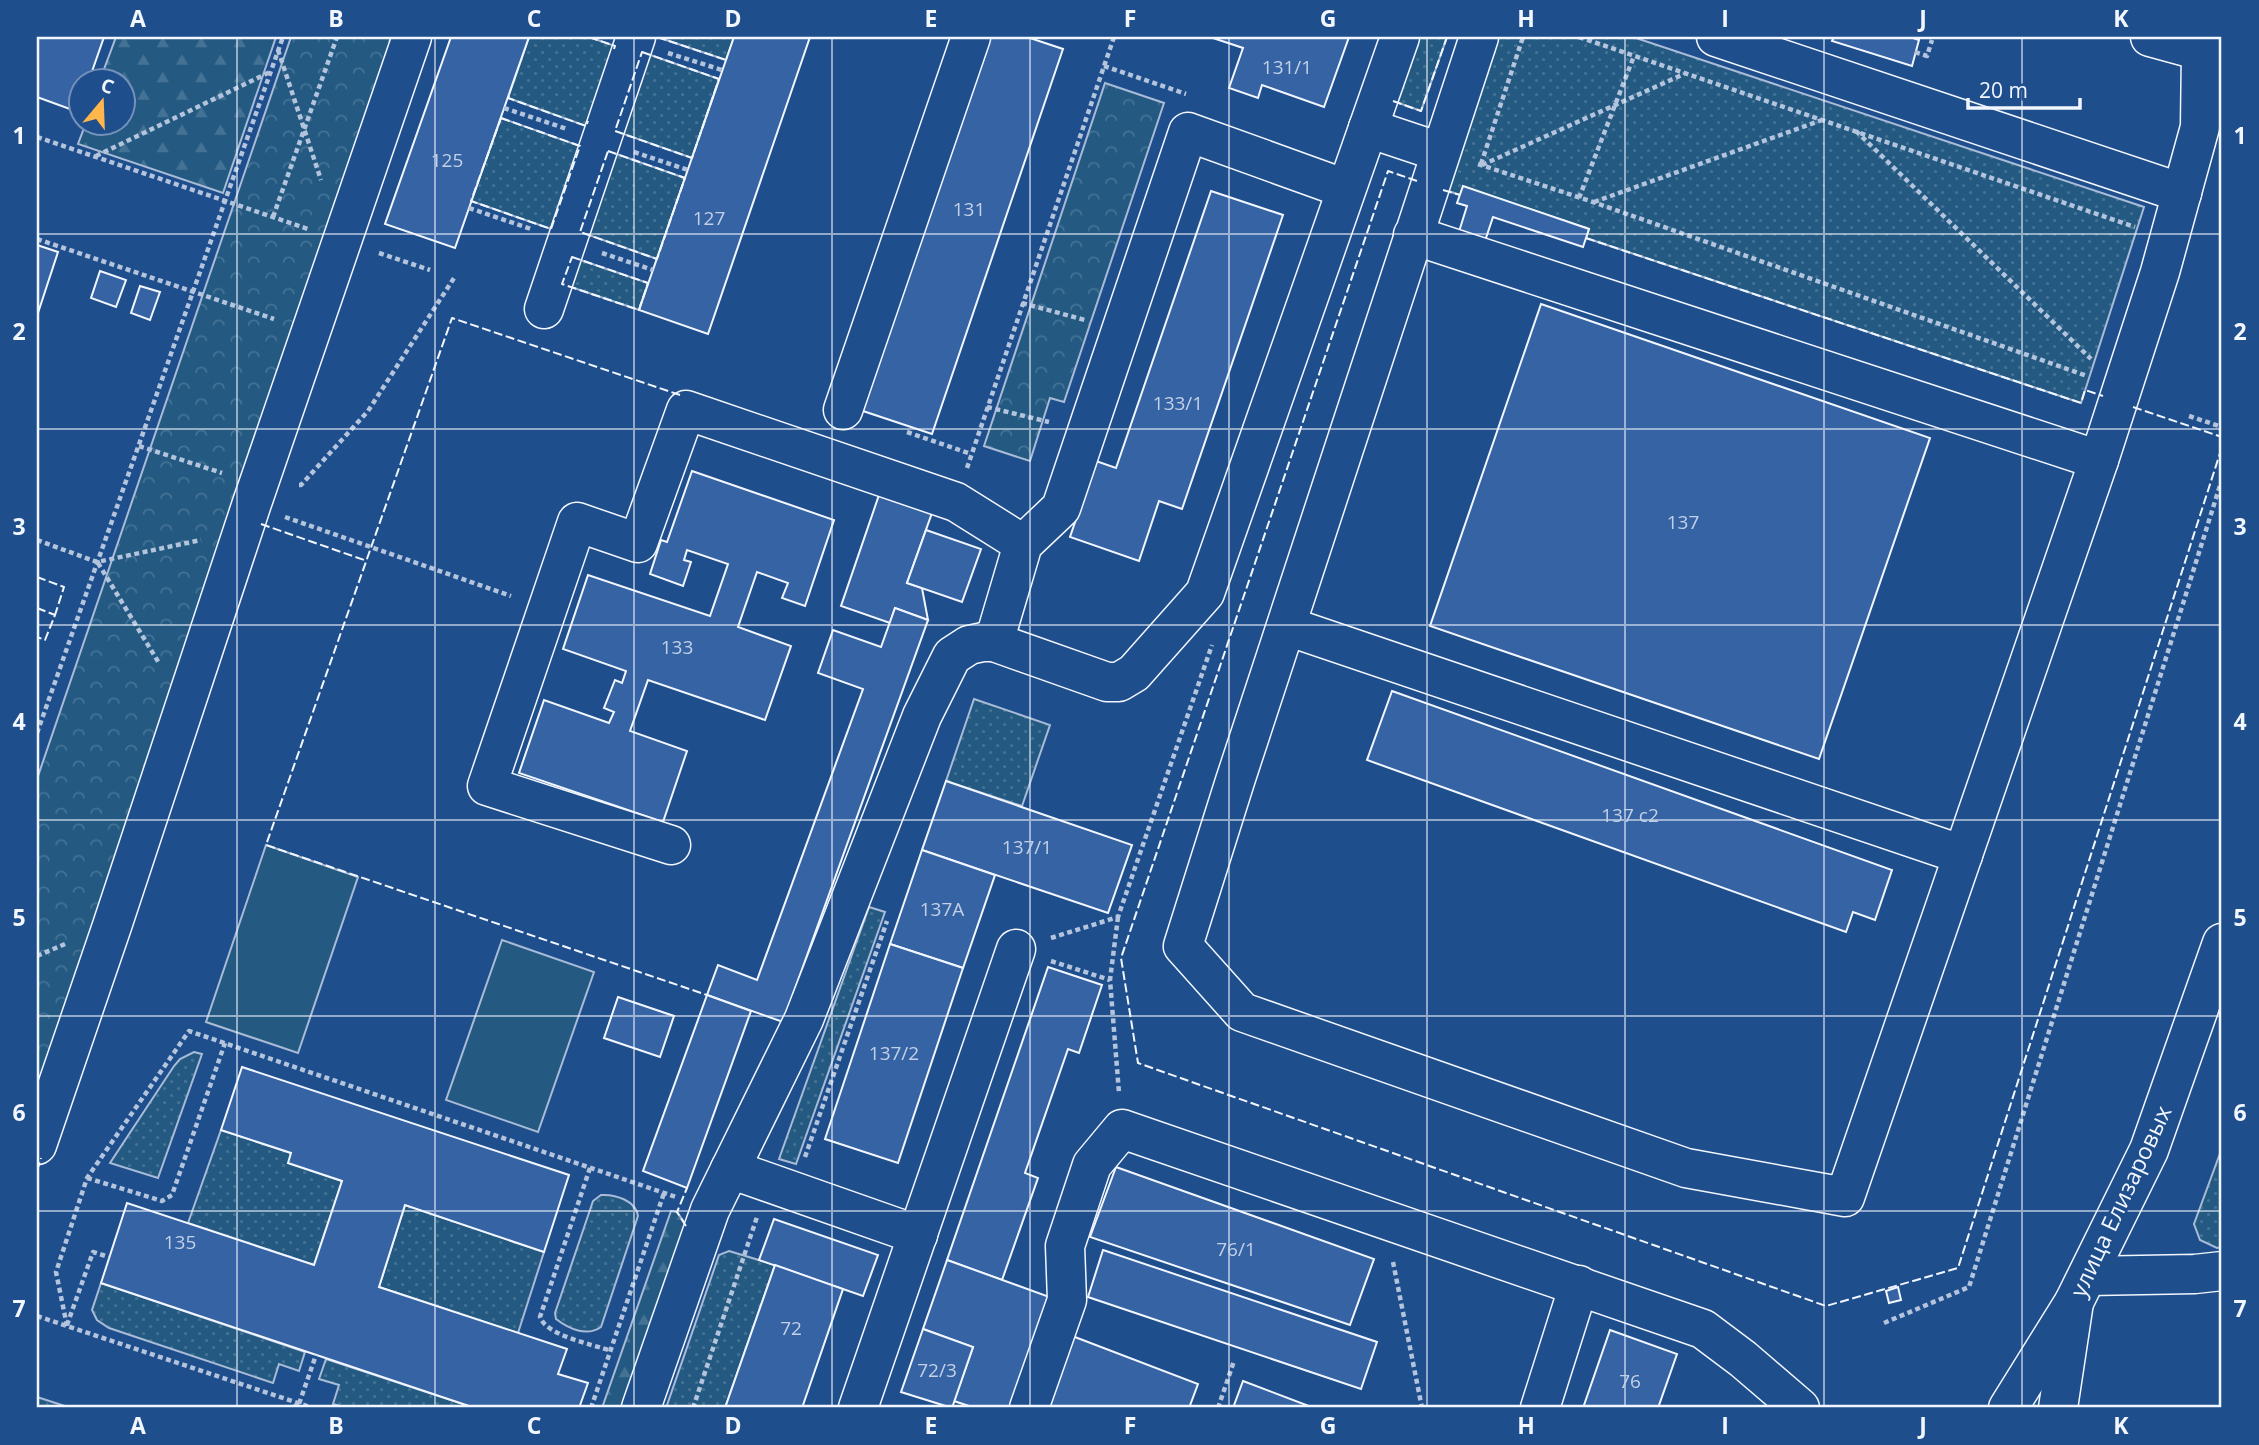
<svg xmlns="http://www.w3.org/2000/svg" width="2259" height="1445" viewBox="0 0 2259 1445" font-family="'Open Sans',sans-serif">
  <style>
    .grass { fill: url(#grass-dots); stroke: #a8bbd7; stroke-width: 2 }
    .forest { fill: url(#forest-firs); stroke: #a8bbd7; stroke-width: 2 }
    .park { fill: url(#park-crowns); stroke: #a8bbd7; stroke-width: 2 }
    .pitch { fill: #245a82; stroke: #a8bbd7; stroke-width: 2 }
    .building { fill: #3563a3; stroke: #f2f6ff; stroke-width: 2 }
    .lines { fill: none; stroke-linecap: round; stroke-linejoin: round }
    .minor-casing { stroke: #f2f6ff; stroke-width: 41 }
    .major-casing { stroke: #f2f6ff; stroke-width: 41 }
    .path { stroke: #b3c4dc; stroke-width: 4.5; stroke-dasharray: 5 3.5; stroke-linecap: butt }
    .minor { stroke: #1f4e8c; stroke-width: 38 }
    .major { stroke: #1f4e8c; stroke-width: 38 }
    .fence { stroke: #f2f6ff; stroke-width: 2; stroke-dasharray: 9 3.5; stroke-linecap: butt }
    .grid { fill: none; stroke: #f2f6ff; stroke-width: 2; stroke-opacity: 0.55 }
    .labels { text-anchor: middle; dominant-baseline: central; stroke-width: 5; stroke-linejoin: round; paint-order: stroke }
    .number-label { font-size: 19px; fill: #c3d1e8 }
    .street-label { font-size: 23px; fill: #f2f6ff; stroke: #1f4e8c }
    .neatline { fill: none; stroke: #f2f6ff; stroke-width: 2.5 }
    .grid-label { font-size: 23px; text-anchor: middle; font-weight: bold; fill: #f2f6ff }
  </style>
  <defs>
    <pattern id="grass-dots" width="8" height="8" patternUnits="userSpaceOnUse" patternTransform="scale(1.75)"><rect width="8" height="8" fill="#245a82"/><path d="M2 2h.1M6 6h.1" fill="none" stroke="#447295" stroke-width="1.8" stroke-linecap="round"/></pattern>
    <pattern id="forest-firs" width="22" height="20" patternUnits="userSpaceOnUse" patternTransform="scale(1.75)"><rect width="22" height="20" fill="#245a82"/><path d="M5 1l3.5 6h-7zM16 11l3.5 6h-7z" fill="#447295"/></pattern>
    <pattern id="park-crowns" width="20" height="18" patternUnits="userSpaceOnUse" patternTransform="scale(1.75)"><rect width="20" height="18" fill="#245a82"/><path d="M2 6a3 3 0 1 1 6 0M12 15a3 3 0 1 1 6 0" fill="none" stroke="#447295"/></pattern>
  </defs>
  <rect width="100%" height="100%" fill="#1f4e8c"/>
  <g class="grass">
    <path d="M529,37H589L615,46L586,126L508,98Z"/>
    <path d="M657,37H734L726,60Z"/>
    <path d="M1415,37H1447L1421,111L1393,101Z"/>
    <path d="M1497,37H1633L2144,207L2081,403L1586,238L1589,229L1463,187L1460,195L1445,190Z"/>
    <path d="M642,52L719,79L692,158L615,131Z"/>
    <path d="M501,118L580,146L551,229L471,201Z"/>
    <path d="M608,151L685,178L657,259L580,232Z"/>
    <path d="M572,257L648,283L639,310L562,284Z"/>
    <path d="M974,699L1050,725L1022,806L946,781Z"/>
    <path d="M869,907L885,912L796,1164L779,1159Z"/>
    <path d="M194,1052L202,1054L158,1178L110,1163L174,1066L180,1059Z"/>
    <path d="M221,1130L291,1153L289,1163L342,1181L314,1265L188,1223Z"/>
    <path d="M2222,1148V1247L2217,1248L2200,1240L2194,1224Z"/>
    <path d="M601,1195C616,1194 636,1201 638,1216L601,1327C587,1337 569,1329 556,1319L555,1313L593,1201Z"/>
    <path d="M405,1205L544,1252L518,1333L379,1287Z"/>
    <path d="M729,1251L775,1265L725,1408H666L719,1255Z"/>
    <path d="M101,1283L305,1352L299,1371L279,1364L273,1383L109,1328L97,1320L92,1310Z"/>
    <path d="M326,1359L475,1408H347L333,1404L339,1385L319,1379Z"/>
  </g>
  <g class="forest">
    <path d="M116,37H276L223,193L78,144L86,123L122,122V80H100Z"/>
    <path d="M671,1211L677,1212L686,1225L622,1408H602Z"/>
    <path d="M37,1397L71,1408H37Z"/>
  </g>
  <g class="park">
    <path d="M291,37H397L37,1111V779Z"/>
    <path d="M1105,83L1164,103L1064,402L1050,398L1030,461L984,446Z"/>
  </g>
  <g class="pitch">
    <path d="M266,845L358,877L298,1053L206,1022Z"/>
    <path d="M502,940L594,972L538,1132L446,1100Z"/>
  </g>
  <g class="building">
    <path d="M37,37H104L89,80H80V105L78,112L37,97Z"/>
    <path d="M451,37H529L455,248L385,224Z"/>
    <path d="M734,37H810L708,334L639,310Z"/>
    <path d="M987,37H1027L1063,49L932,434L860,410Z"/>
    <path d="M1210,37H1349L1324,107L1262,85L1258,98L1229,88L1243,48Z"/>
    <path d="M1834,37H1910L1919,40L1912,66L1832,41Z"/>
    <path d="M1463,186L1589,229L1583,247L1493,217L1483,247L1457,238L1467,206L1457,203Z"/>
    <path d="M1211,191L1283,215L1182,509L1159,501L1139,561L1070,537L1096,461L1116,468Z"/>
    <path d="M37,245L58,252L37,316Z"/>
    <path d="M100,271L126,280L116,307L91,298Z"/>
    <path d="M140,286L160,292L150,320L131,313Z"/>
    <path d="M1541,304L1930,438L1819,759L1430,626Z"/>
    <path d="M692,471L834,520L805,606L782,598L788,583L757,572L738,627L791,646L765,720L648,680L630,731L687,751L663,822L519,773L544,700L609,723L614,712L604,708L615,680L622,683L626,671L563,649L588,575L710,616L728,564L687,550L684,560L691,562L683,586L650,574L661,540L667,542Z"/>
    <path d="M880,492L933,510L907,583L922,588L928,620L895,608L890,623L841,606Z"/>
    <path d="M926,530L981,549L962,602L907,583Z"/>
    <path d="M895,608L928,620L783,1022L707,995L718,965L757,980L863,689L818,673L833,630L881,647Z"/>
    <path d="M1392,691L1892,870L1875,920L1853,912L1846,932L1367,760Z"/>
    <path d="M946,781L1132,845L1108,913L922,850Z"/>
    <path d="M922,850L995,875L963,968L890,944Z"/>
    <path d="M890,944L963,968L898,1163L825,1139Z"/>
    <path d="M1048,967L1102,985L1079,1053L1068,1049L1025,1173L1038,1178L1002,1280L947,1260Z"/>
    <path d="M707,995L751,1011L687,1188L643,1171Z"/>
    <path d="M618,997L674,1016L660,1057L604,1038Z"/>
    <path d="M242,1067L569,1175L544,1252L405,1205L379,1287L567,1349L558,1374L588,1383L579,1408H475L101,1283L127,1203L314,1265L342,1181L288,1163L291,1153L221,1130Z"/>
    <path d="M1116,1167L1374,1259L1350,1325L1090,1237Z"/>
    <path d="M774,1219L878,1255L863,1296L759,1260Z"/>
    <path d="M1103,1250L1377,1342L1361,1389L1088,1297Z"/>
    <path d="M947,1260L1055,1299L1015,1408H975L954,1401L973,1347L923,1329Z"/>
    <path d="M775,1265L843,1289L802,1408H725Z"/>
    <path d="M1898,1287L1901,1300L1889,1303L1886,1291Z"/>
    <path d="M923,1329L973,1347L952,1408L901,1392Z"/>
    <path d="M1610,1330L1677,1354L1658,1408H1583Z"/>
    <path d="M1067,1334L1198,1384L1189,1408H1039Z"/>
    <path d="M1243,1381L1314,1408H1233Z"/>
  </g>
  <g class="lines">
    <defs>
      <g id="minor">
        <path d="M1479,37L1235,781L1183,946L1242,1012L1686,1168L1845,1197L2099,460L2160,272L2200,127L2201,51"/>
        <path d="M1716,37L2182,193"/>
        <path d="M1368,128L1440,152"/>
        <path d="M1413,235L2099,460"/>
        <path d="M544,309L636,37"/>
        <path d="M843,410L971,37"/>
        <path d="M1287,626L1963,855"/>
        <path d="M994,642L1023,544L1061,508L1188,132L1346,189"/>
        <path d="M671,845L487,786L577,522L638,543L686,410L956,502L1023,544"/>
        <path d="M37,1145L112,926L251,506L412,37"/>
        <path d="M730,1169L918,1235"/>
        <path d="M2088,1276L2195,1274L2222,1271"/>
        <path d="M641,1408L710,1210L804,1019L922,716L952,656L969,645L983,642H994L1107,682H1119L1134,673L1205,593L1400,37"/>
        <path d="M858,1408L1016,949"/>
        <path d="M1029,1408L1067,1300L1065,1246L1092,1165L1122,1129L1703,1329L1743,1359L1800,1408"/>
        <path d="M1540,1408L1579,1285"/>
        <path d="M2058,1408L2074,1302"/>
      </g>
      <g id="major">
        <path d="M2150,37L2201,51L2222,62"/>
        <path d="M2008,1408L2074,1302L2149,1150L2222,943"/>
      </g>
    </defs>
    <use href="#minor" class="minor-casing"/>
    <use href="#major" class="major-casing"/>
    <g class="path">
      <path d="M1579,37L2135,227"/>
      <path d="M278,50L321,180"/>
      <path d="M1915,52L1927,56L1932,40"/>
      <path d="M668,53L722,70"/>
      <path d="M1104,66L1186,94"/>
      <path d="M504,108L567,129"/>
      <path d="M1856,131L2091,359"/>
      <path d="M37,137L308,229"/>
      <path d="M634,152L688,170"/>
      <path d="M96,156L270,72"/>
      <path d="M1478,164L1593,202L2087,376"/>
      <path d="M1481,164L1523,37"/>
      <path d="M1482,165L1684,74"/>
      <path d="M1579,198L1634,56"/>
      <path d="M1594,202L1822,120"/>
      <path d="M469,208L531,229"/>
      <path d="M273,217L337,37"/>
      <path d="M37,239L274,319"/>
      <path d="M379,253L430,270"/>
      <path d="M602,253L653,270"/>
      <path d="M1022,303L1085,320"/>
      <path d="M987,407L1049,422"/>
      <path d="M2189,416L2222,427"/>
      <path d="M907,432L971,454"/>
      <path d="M139,446L222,473"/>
      <path d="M967,468L1114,37"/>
      <path d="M299,485H301L368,411L454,278"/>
      <path d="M285,517L511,596"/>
      <path d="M37,540L97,562L201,540"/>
      <path d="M98,563L159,663"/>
      <path d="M37,733L283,37"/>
      <path d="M1118,917L1110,980L1119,1093"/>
      <path d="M1051,938L1118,917L1212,645"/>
      <path d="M37,956L65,944"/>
      <path d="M1051,961L1110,980"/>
      <path d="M805,1157L887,921"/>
      <path d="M590,1168L540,1317C547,1336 592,1344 611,1351"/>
      <path d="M87,1178L162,1201L172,1195L225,1043"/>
      <path d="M1393,1262L1422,1408"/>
      <path d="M37,1316L313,1408"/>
      <path d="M1884,1323L1969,1287L2222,479"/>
      <path d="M67,1325L93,1252L109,1257"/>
      <path d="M67,1326L56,1272L87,1178L189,1031L676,1197"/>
      <path d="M292,1408L299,1404L316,1355"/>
      <path d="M591,1408L664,1193"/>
      <path d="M693,1408L757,1217"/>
      <path d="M1218,1408L1234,1361"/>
    </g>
    <use href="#minor" class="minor"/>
    <use href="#major" class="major"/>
    <g class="fence">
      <path d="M589,37L615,46L614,49"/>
      <path d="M657,37L726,60L727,57"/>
      <path d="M642,52L719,79L692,158L615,131Z"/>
      <path d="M509,96L508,98L586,126L588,121"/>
      <path d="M1393,101L1421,111L1447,37"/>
      <path d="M501,118L580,146L551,229L471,201Z"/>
      <path d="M608,151L685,178L657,259L580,232Z"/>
      <path d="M1417,181L1388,171L1121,958L1138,1063L1826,1306L1958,1268L2222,447"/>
      <path d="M1443,190L1460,195"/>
      <path d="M1586,238L2081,403L2085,390L2103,396"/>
      <path d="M572,257L648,283L639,310L562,284Z"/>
      <path d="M680,395L452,318L266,845L707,995"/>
      <path d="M2133,407L2222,437"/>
      <path d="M261,524L367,561"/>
      <path d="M37,577L64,587L55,615"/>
      <path d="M37,608L55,615L45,640L37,637"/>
      <path d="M37,1171L41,1158"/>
      <path d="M686,1226L677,1212L687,1188"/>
    </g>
  </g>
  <path class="grid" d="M237,37V1408M435,37V1408M634,37V1408M832,37V1408M1030,37V1408M1229,37V1408M1427,37V1408M1625,37V1408M1824,37V1408M2022,37V1408M37,234H2222M37,429H2222M37,625H2222M37,820H2222M37,1016H2222M37,1211H2222"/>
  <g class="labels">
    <g class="number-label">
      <text x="1287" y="67">131/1</text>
      <text x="447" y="160">125</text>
      <text x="969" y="209">131</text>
      <text x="709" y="218">127</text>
      <text x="1178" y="403">133/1</text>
      <text x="1683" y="522">137</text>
      <text x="677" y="647">133</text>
      <text x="1630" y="815">137 с2</text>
      <text x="1027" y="847">137/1</text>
      <text x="942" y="909">137А</text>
      <text x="894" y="1053">137/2</text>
      <text x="180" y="1242">135</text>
      <text x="1236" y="1249">76/1</text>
      <text x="791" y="1328">72</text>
      <text x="937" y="1370">72/3</text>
      <text x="1630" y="1381">76</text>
    </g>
    <g class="street-label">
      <text transform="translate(2120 1201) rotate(-65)">улица Елизаровых</text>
    </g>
  </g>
  <rect width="2259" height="1445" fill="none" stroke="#1f4e8c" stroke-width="77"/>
  <g transform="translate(102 102) rotate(19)"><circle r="33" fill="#1f4e8c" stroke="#7391ba" stroke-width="2"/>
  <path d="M0-5L12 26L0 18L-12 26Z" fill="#ffb74d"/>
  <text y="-10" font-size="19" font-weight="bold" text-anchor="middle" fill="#f2f6ff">С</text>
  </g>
  <path d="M1968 98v10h112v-10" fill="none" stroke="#f2f6ff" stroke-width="3.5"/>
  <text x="1979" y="98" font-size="21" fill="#f2f6ff" stroke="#1f4e8c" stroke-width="5" paint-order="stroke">20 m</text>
  <rect x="38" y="38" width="2182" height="1368" class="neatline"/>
  <g class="grid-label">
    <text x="138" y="27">A</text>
    <text x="336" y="27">B</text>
    <text x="534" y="27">C</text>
    <text x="733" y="27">D</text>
    <text x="931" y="27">E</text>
    <text x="1130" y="27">F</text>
    <text x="1328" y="27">G</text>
    <text x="1526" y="27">H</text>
    <text x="1725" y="27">I</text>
    <text x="1923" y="27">J</text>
    <text x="2121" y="27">K</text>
    <text x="19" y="144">1</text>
    <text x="2240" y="144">1</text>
    <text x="19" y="340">2</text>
    <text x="2240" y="340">2</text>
    <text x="19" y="535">3</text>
    <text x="2240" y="535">3</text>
    <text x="19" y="730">4</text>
    <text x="2240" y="730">4</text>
    <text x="19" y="926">5</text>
    <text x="2240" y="926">5</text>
    <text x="19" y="1121">6</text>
    <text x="2240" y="1121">6</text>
    <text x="19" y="1317">7</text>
    <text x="2240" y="1317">7</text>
    <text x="138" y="1434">A</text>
    <text x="336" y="1434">B</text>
    <text x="534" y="1434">C</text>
    <text x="733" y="1434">D</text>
    <text x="931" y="1434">E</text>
    <text x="1130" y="1434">F</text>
    <text x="1328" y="1434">G</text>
    <text x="1526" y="1434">H</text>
    <text x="1725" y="1434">I</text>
    <text x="1923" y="1434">J</text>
    <text x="2121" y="1434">K</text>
  </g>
</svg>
